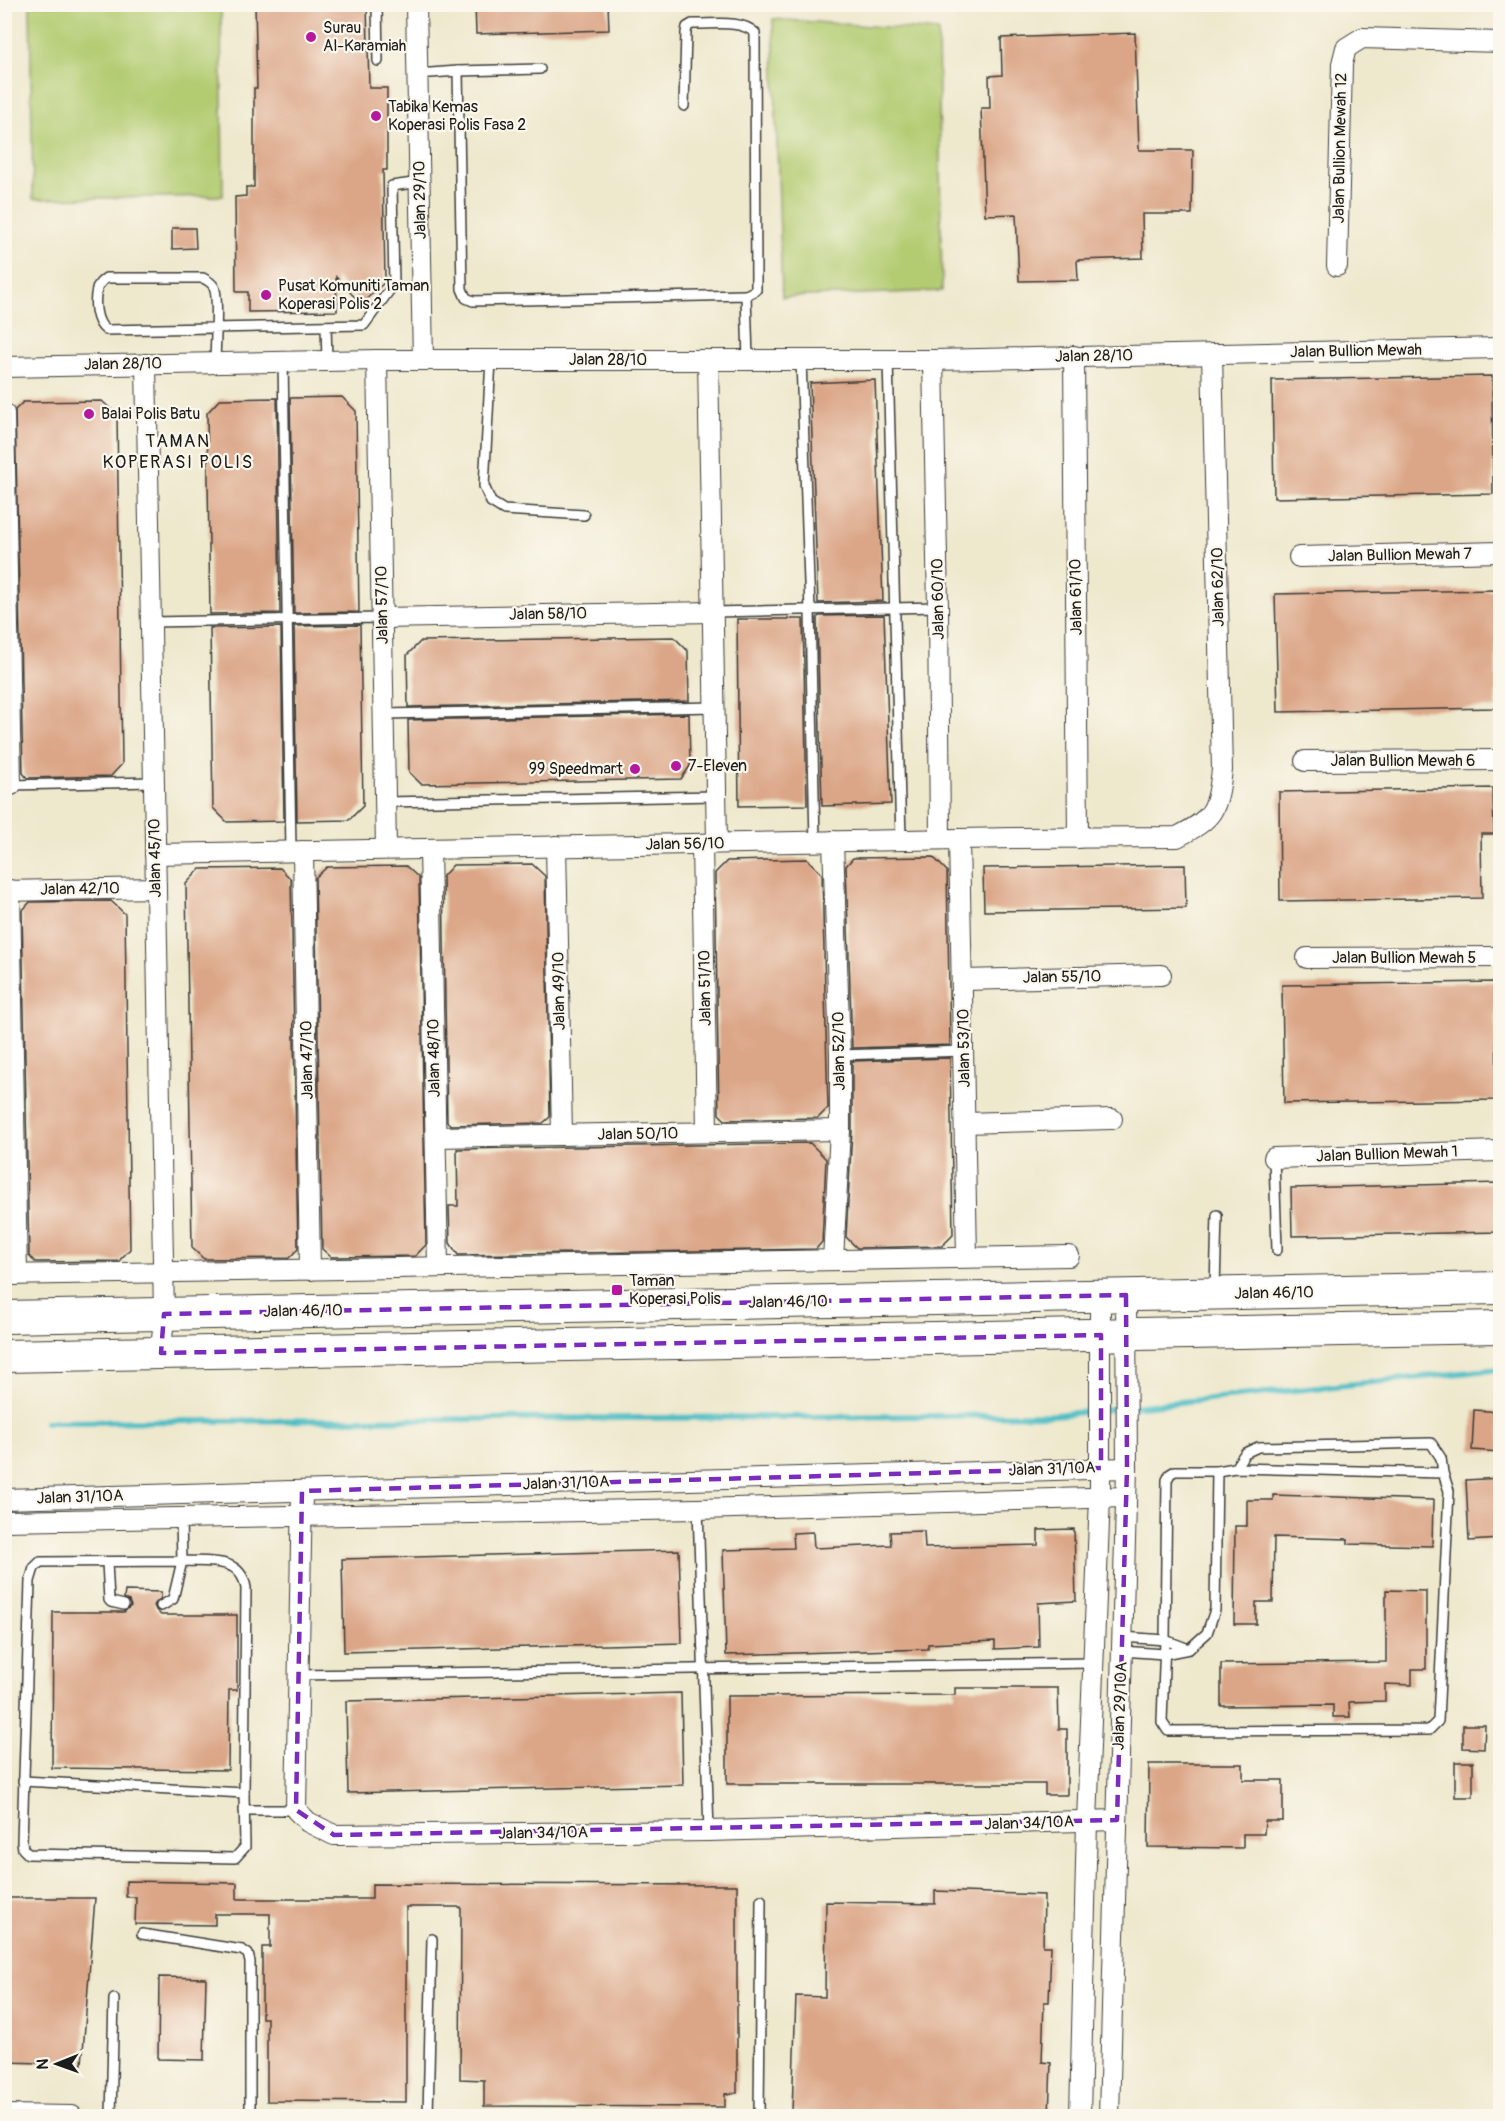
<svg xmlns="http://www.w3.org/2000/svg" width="1505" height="2121" viewBox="0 0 1505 2121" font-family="Pangolin,sans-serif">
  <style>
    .green { fill: #b3cc72; stroke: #687447; stroke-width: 1.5 }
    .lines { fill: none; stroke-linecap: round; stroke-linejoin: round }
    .stream { stroke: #50bec5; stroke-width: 6 }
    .building { fill: #dba687 }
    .service-casing { stroke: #3c3b37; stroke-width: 12 }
    .minor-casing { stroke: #3c3b37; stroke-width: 22 }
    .primary-casing { stroke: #3c3b37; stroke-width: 34 }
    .service { stroke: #fff; stroke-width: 9 }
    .minor { stroke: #fff; stroke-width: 20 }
    .primary { stroke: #fff; stroke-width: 32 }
    .marked { fill: none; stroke: #7b2cbf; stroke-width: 4.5; stroke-dasharray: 12 8; stroke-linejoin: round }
    .poi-dot { fill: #b5179e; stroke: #fbf7ec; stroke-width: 2 }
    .labels { text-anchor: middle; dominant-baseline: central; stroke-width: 4.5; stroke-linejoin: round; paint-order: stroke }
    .poi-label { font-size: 16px; fill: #1c1c1c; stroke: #fbf7ec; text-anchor: start }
    .street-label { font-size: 16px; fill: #1c1c1c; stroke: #fbf7ec }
    .neighbourhood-label { font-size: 18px; letter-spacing: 1.5px; fill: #1c1c1c; stroke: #fbf7ec }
  </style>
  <rect width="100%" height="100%" fill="#fbf7ec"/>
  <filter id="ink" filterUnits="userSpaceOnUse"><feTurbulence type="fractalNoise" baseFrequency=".0167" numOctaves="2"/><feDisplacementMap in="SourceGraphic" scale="12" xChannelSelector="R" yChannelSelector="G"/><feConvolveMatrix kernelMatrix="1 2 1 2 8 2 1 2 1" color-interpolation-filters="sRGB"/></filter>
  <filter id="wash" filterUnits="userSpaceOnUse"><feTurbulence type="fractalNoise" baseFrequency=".008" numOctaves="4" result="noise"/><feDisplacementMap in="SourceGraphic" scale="24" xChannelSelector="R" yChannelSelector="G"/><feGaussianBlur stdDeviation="1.35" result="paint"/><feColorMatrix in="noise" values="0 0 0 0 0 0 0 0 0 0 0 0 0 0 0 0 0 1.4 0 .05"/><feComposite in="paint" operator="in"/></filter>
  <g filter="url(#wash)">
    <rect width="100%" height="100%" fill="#eee8cd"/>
    <g class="green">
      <path d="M30,5H221L223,196L33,199Z"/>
      <path d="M773,19L938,31L942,291L782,297Z"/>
    </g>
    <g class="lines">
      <path class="stream" d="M46,1422L1054,1415L1500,1369"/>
    </g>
    <g id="blocks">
      <g class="building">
        <path d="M255,4H367L369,88H387V170H383L385,282L361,304L336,277L337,311L248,312V292H236L235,197L246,196V187H254V88H257Z"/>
        <path d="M475,4H608L609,30L476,34Z"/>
        <path d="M1135,33L1139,150H1193L1192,214H1142L1143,258L1077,260L1078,280L1019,281L1016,214L985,215L981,108H990L989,76L1002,75L1001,38Z"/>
        <path d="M172,228H195L196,248L172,249Z"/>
        <path d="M1492,376L1493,494L1274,498L1272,380Z"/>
        <path d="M875,380L883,601L818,603L810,383Z"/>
        <path d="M342,397L356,411L359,612L294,613L290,398Z"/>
        <path d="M277,398L280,613L210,614L207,413L220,399Z"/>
        <path d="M102,401L117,415L122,764L111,776L27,778L23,773L15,410L23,402Z"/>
        <path d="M1496,590V708L1278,712L1275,594Z"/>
        <path d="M884,615L891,804L822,806L817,618L819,616Z"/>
        <path d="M737,619H803L807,805L739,806Z"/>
        <path d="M360,625L363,806L349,820L297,821L294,626Z"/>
        <path d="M281,627L284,821L227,822L213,808L210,628Z"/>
        <path d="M674,637L688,651L689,701L408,707L407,655L421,641Z"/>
        <path d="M689,714L690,766L681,779L421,784L409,772L408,720Z"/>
        <path d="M1493,788L1494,834H1481L1482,898L1280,901L1279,792Z"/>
        <path d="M933,857L947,871L950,1045L852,1048L846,866L853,858Z"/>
        <path d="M807,859L822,874L828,1108L818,1118L725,1120L719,1114L715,873L727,861Z"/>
        <path d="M532,864L545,876L550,1117L543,1123L451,1125L447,1122L443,876L453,865Z"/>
        <path d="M1185,865L1186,908L984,911L983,868Z"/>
        <path d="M406,866L419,878L426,1245L415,1256L331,1257L322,1249L315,878L327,867Z"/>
        <path d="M280,868L291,879L298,1249L289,1258L204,1259L192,1248L186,884L200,869Z"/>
        <path d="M111,901L125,914L130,1249L119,1261L35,1262L29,1256L22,911L30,902Z"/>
        <path d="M1496,982L1497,1100L1284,1103L1282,985Z"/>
        <path d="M950,1058L953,1235L942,1246L857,1248L846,1237L852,1131V1061Z"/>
        <path d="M810,1143L826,1159L822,1242L816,1249L458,1255L450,1243L449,1206H458L457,1149Z"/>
        <path d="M1500,1183V1232L1292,1236L1291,1188Z"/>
        <path d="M1474,1410L1500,1412V1452L1472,1450Z"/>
        <path d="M1500,1478V1539L1469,1541L1466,1480Z"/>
        <path d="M1273,1495L1433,1500L1432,1546L1348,1544V1539L1274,1537L1273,1602H1256V1624H1234L1235,1526H1247V1500H1273Z"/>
        <path d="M1074,1529L1076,1601L1038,1603L1039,1647L995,1649V1641L928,1644V1649L726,1655L723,1550L794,1548L793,1533L813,1532L814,1548L891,1545L890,1532L924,1531L925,1548L1038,1545V1530Z"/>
        <path d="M679,1550L682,1643L344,1652L342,1559Z"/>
        <path d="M1386,1590L1426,1591V1669H1412V1685L1385,1684V1701L1349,1702L1350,1717H1333V1705L1221,1706V1664L1386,1662Z"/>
        <path d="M125,1591L161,1592V1598L154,1605L156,1610L161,1615H237V1690H229L228,1770L52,1768L53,1612H124L131,1606L129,1601L124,1598Z"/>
        <path d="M955,1688H1058L1059,1729H1067V1795H1045V1784H727V1696L955,1695Z"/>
        <path d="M681,1693L683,1785L348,1793L346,1701Z"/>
        <path d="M1463,1725H1485L1484,1749L1463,1748Z"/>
        <rect x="1455" y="1762" width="18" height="35"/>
        <path d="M1149,1764H1243V1780H1283V1821H1265L1264,1834H1243V1848L1148,1847Z"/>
        <path d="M126,1881L237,1883V1899H372V1884L737,1885V2093L725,2094V2107L484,2106V2080L460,2079L461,1907H406V2102L267,2101V2018H262V1947H270V1914H215V1925L135,1924L136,1897H126Z"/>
        <path d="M935,1891L1044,1895L1043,1946H1051L1049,2002H1044L1042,2062L1051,2063L1049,2116H921L792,2112L796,1996L825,1997L826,1902L935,1904Z"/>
        <path d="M4,1898H95L82,2064L4,2062Z"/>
        <path d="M159,1977L206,1978L204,2060L158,2059Z"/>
      </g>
    </g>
  </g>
  <g filter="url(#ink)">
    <use href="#blocks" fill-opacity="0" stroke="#3c3b37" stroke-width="1.5"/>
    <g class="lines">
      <defs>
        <g id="service">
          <path d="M377,4L378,61"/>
          <path d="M458,71L540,69"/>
          <path d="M417,74L458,71L462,289L466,298L473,301L746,295L748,360"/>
          <path d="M684,106L686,33L687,27L692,24C711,25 741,19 755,33L756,290L746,295"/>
          <path d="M326,326L327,361"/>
          <path d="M491,360L484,486L491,502L504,510L584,515"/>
          <path d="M801,360L810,610L815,842"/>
          <path d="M888,360L901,840"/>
          <path d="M283,361L291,851"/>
          <path d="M215,363C215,349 219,296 214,287C212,283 207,280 203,278H106C102,281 98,284 97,289C94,302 95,322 106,330L364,325L394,284L392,186L420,182"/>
          <path d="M713,612L938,607"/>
          <path d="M151,622L382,618"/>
          <path d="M384,714L715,707"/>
          <path d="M10,785L154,782"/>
          <path d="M385,802L717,796"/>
          <path d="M840,1055L964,1051"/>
          <path d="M1274,1158L1277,1250"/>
          <path d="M1215,1288L1217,1215"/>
          <path d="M1235,1468L1245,1453L1258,1447L1431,1443L1441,1458L1443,1473L1449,1491L1438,1721L1429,1730L1168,1731L1162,1722L1165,1640L1167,1480L1170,1474L1175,1471H1217L1235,1468L1443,1473"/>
          <path d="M698,1509L709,1831"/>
          <path d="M107,1562L109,1600L111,1602L124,1605"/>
          <path d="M161,1606L173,1599L182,1561C208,1562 241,1556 246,1588L244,1793L245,1847L235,1858L28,1854L23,1849L22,1842L30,1581L34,1568L40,1562L182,1561L181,1519"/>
          <path d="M1122,1637L1165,1640L1189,1649"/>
          <path d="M1122,1651L1164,1654L1189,1649L1207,1633L1215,1610L1217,1471"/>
          <path d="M297,1675L1093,1663"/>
          <path d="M23,1781L244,1793"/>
          <path d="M244,1810H296"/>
          <path d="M142,1934L242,1950L248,1954L250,1962V2116"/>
          <path d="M111,2116L114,1999"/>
          <path d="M428,2116L432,1939"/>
          <path d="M759,2116L761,1900"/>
        </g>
        <g id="minor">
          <path d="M416,4L423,360"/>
          <path d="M1337,266L1342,64L1346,48L1362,38L1500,42"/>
          <path d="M1074,356L1078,838"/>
          <path d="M377,360L386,849"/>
          <path d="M708,360L717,843"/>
          <path d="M933,360L938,607L940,839"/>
          <path d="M146,364L164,1314L161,1353"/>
          <path d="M4,367L377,360H933L1500,348"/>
          <path d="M4,413L11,785"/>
          <path d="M1299,557L1500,552"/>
          <path d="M382,618L713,612"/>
          <path d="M1305,761L1500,760"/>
          <path d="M959,839L967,1257"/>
          <path d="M833,841L840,1055V1130L833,1260"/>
          <path d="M702,844L707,1132"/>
          <path d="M556,846L562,1135"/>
          <path d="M430,849L438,1267"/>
          <path d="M303,851L310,1270"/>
          <path d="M155,854L1014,838L1177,837C1214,818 1217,811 1222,770L1212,354"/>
          <path d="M10,890L17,1275"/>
          <path d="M4,891L156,888"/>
          <path d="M1307,958L1500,957"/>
          <path d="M963,980L1161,975"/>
          <path d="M965,1123L1112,1119"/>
          <path d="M436,1137L840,1130"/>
          <path d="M1274,1158L1500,1151"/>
          <path d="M4,1275L1069,1256"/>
          <path d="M302,1491L296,1810L308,1822L334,1835L709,1831L1117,1820"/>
          <path d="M4,1499L1127,1468"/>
          <path d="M4,1521L698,1509L1126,1497"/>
          <path d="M4,2115L72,2116"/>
          <path d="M1080,2116L1087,1821L1100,1497V1296"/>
          <path d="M1109,2116L1127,1468L1126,1295"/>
        </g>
        <g id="primary">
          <path d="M4,1317L1500,1288"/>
          <path d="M4,1356L1500,1327"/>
        </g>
      </defs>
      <use href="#service" class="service-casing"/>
      <use href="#minor" class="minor-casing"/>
      <use href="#primary" class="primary-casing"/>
      <use href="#service" class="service"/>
      <use href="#minor" class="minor"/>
      <use href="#primary" class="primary"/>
    </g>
  </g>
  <path class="marked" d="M1126,1295L1127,1468L1117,1820L334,1835L296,1810L302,1491L1101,1468V1335L161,1353L164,1314Z"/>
  <g class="poi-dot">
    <circle cx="311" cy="37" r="6"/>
    <circle cx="376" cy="116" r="6"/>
    <circle cx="266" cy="295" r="6"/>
    <circle cx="89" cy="414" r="6"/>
    <circle cx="676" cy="766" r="6"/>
    <circle cx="635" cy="769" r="6"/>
    <rect x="611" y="1284" width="12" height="12" rx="3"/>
  </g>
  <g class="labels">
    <g class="poi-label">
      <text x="323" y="28">Surau<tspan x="323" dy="18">Al-Karamiah</tspan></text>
      <text x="388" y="107">Tabika Kemas<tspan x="388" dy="18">Koperasi Polis Fasa 2</tspan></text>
      <text x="278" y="286">Pusat Komuniti Taman<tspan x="278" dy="18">Koperasi Polis 2</tspan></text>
      <text x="101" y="414">Balai Polis Batu</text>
      <text x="688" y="766">7-Eleven</text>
      <text x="623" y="769" text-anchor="end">99 Speedmart</text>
      <text x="629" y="1281">Taman<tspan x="629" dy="18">Koperasi Polis</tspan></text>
    </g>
    <g class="street-label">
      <text transform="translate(1340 148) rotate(-89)">Jalan Bullion Mewah 12</text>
      <text transform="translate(420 200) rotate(-91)">Jalan 29/10</text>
      <text transform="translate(1356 351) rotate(-1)">Jalan Bullion Mewah</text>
      <text transform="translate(1094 356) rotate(-1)">Jalan 28/10</text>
      <text x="608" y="360">Jalan 28/10</text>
      <text transform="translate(123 364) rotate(-1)">Jalan 28/10</text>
      <text transform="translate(1400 555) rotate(-1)">Jalan Bullion Mewah 7</text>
      <text transform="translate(1218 587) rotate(-91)">Jalan 62/10</text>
      <text transform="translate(1076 597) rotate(-91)">Jalan 61/10</text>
      <text transform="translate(938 599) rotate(-91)">Jalan 60/10</text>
      <text transform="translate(382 605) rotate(-91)">Jalan 57/10</text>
      <text transform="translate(548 614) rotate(-1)">Jalan 58/10</text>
      <text x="1403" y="761">Jalan Bullion Mewah 6</text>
      <text transform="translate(685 844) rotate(-1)">Jalan 56/10</text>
      <text transform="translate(155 858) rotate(-91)">Jalan 45/10</text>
      <text transform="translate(80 889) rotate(-1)">Jalan 42/10</text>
      <text x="1404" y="958">Jalan Bullion Mewah 5</text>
      <text transform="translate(1062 977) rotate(-1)">Jalan 55/10</text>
      <text transform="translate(705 988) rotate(-91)">Jalan 51/10</text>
      <text transform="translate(559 991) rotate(-91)">Jalan 49/10</text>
      <text transform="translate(964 1048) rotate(-91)">Jalan 53/10</text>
      <text transform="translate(839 1051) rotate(-91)">Jalan 52/10</text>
      <text transform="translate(434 1058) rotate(-91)">Jalan 48/10</text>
      <text transform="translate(307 1060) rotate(-91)">Jalan 47/10</text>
      <text transform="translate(638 1134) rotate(-1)">Jalan 50/10</text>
      <text transform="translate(1387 1154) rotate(-2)">Jalan Bullion Mewah 1</text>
      <text transform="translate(1274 1293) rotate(-1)">Jalan 46/10</text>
      <text transform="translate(788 1302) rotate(-1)">Jalan 46/10</text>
      <text transform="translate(303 1311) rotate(-1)">Jalan 46/10</text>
      <text transform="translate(1052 1469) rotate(-2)">Jalan 31/10A</text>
      <text transform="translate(566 1483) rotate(-2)">Jalan 31/10A</text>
      <text transform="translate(80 1497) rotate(-2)">Jalan 31/10A</text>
      <text transform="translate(1120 1706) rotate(-88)">Jalan 29/10A</text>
      <text transform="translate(1029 1823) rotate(-2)">Jalan 34/10A</text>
      <text transform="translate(543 1833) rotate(-1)">Jalan 34/10A</text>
    </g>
    <g class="neighbourhood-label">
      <text x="178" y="441">TAMAN<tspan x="178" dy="21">KOPERASI POLIS</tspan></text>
    </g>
  </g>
  <rect width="1505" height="2121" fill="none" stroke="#fbf7ec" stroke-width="24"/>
  <g transform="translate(57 2064) rotate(269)" stroke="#fbf7ec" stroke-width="4.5" paint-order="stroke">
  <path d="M0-4.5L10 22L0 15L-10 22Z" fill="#1c1c1c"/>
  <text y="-9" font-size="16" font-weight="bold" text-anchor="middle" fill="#1c1c1c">N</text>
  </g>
</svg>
